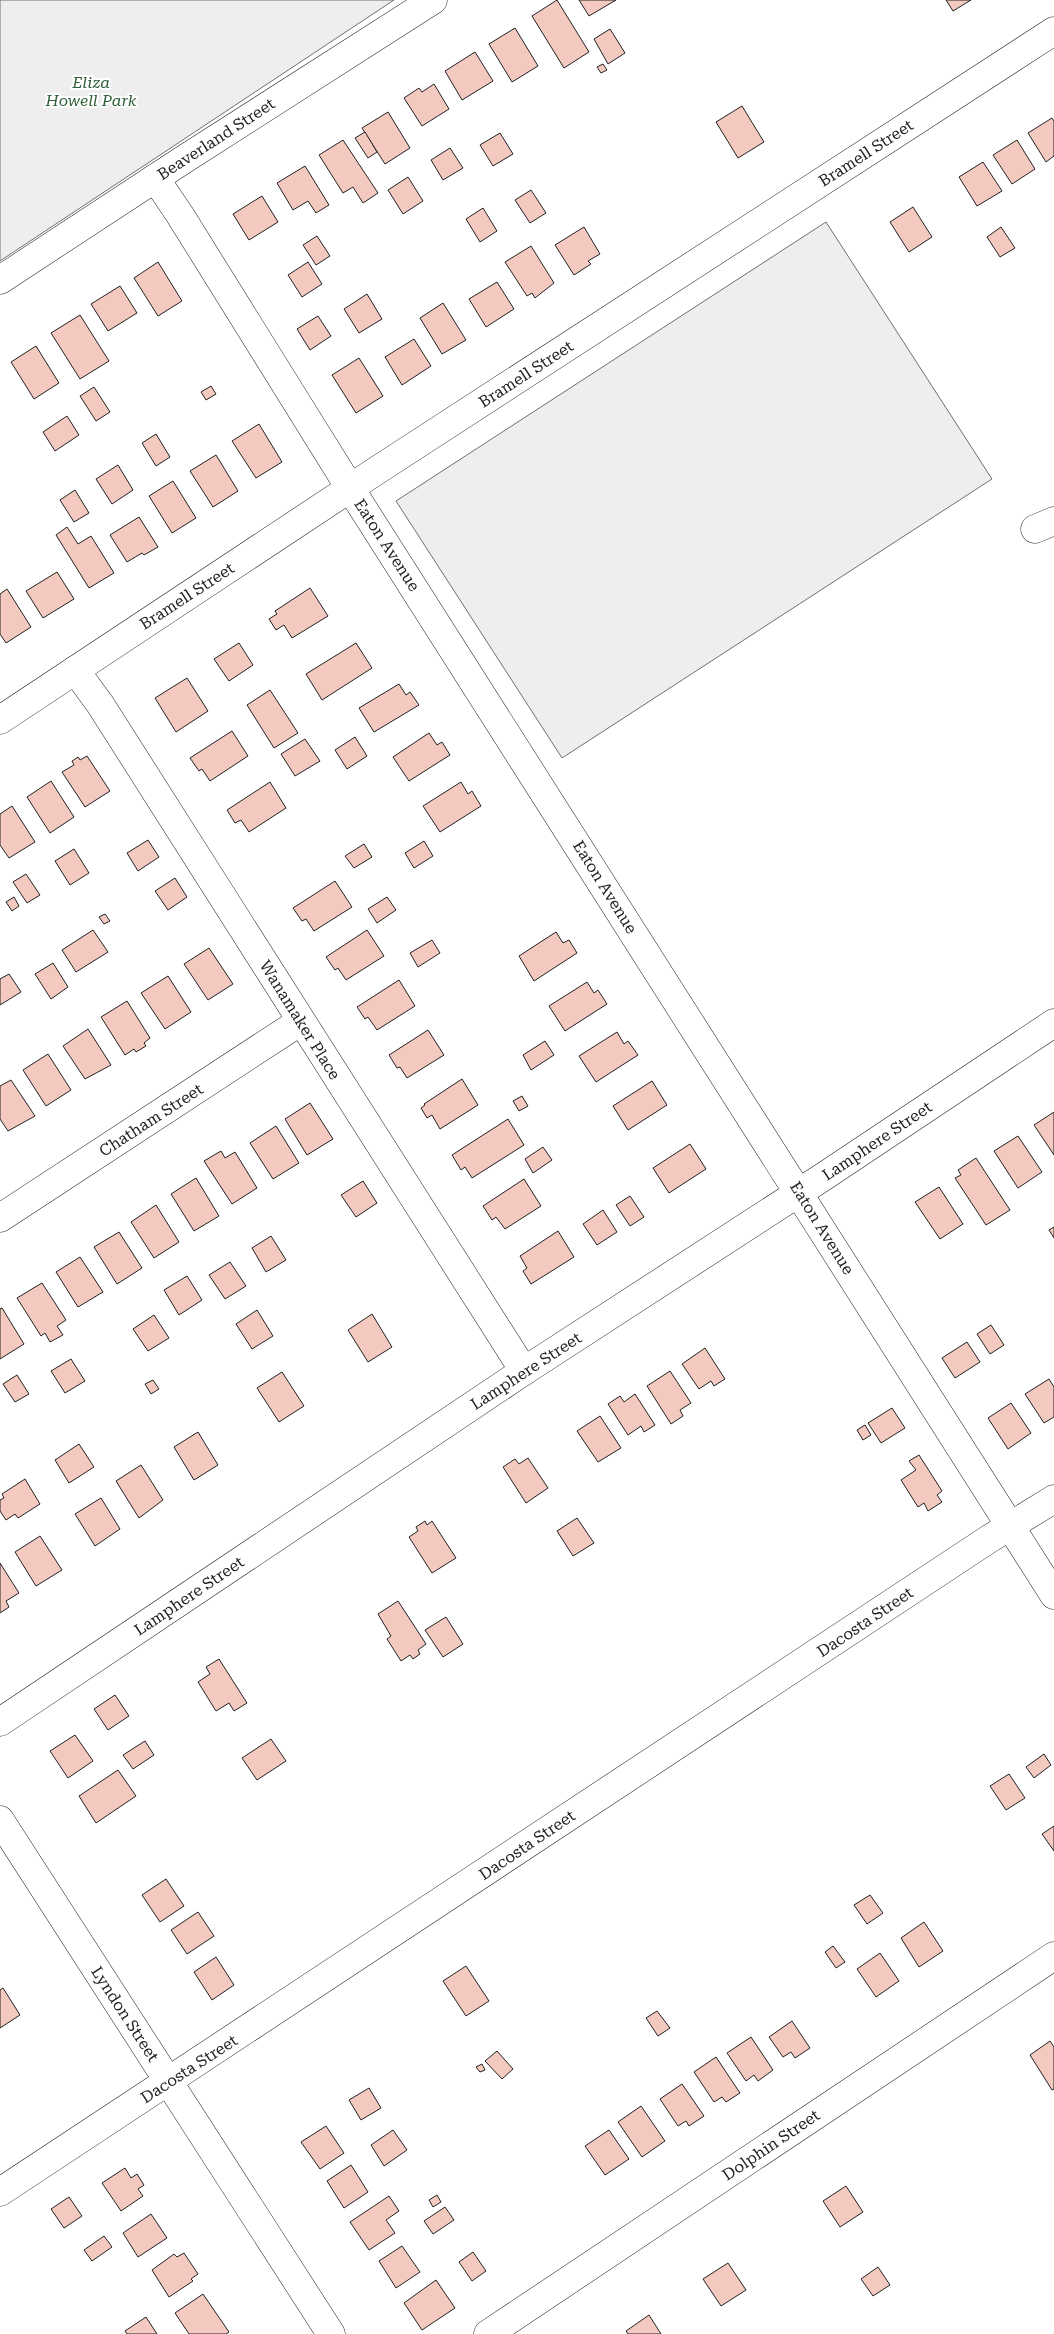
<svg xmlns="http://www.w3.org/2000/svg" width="1054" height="2334" viewBox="0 0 1054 2334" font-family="'Roboto Serif',serif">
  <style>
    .green { fill: #eee; stroke: #6f6f6f }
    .building { fill: #f3c9c0; stroke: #222 }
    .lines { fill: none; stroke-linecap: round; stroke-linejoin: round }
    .minor-casing { stroke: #222; stroke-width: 29 }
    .minor { stroke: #fff; stroke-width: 28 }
    .labels { text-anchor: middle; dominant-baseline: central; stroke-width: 4; stroke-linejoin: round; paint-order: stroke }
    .park-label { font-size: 16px; font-style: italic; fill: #2f5e38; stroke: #fff }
    .street-label { font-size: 16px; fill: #222; stroke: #fff }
  </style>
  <rect width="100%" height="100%" fill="#fff"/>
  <g class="green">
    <path d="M0,0H394L0,261Z"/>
    <path d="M826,222L992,479L562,758L396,501Z"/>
  </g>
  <g class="building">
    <path d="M557,0L589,52L564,68L532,16Z"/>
    <path d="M579,0H616L589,16Z"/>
    <path d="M946,0H971L953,11Z"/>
    <path d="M515,28L538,66L512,82L489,44Z"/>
    <path d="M610,29L625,53L608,64L594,39Z"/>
    <path d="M475,52L493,81L462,100L445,71Z"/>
    <path d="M603,64L607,70L601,73L597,67Z"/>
    <path d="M434,84L449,109L422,126L404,98L419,88L422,92Z"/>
    <path d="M742,106L764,142L738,158L716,122Z"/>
    <path d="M388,112L410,148L385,164L362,128Z"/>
    <path d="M1052,118L1054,121V156L1046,162L1028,133Z"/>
    <path d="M365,132L377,152L368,158L355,138Z"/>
    <path d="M500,133L513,154L493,166L480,145Z"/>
    <path d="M343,140L378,193L363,203L353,187L343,193L319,155Z"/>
    <path d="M1017,140L1035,169L1012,184L993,155Z"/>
    <path d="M450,148L463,168L443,180L431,160Z"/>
    <path d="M983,162L1002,191L977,206L959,177Z"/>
    <path d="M305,166L329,205L316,213L308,201L293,210L277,183Z"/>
    <path d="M408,177L423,201L403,214L388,190Z"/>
    <path d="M531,190L546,213L530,223L515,200Z"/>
    <path d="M262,196L278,222L249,240L233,214Z"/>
    <path d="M913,207L932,237L909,252L890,222Z"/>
    <path d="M483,208L497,231L480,242L466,219Z"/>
    <path d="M584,227L600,254L588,261L591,264L574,275L555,245Z"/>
    <path d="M1001,227L1015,248L1000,257L987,237Z"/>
    <path d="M317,236L330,256L316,265L303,245Z"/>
    <path d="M531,246L554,283L535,298L532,293L527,296L505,262Z"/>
    <path d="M158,262L182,301L158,316L134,278Z"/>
    <path d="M308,262L322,284L302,297L288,275Z"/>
    <path d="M497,282L514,309L486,327L469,299Z"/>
    <path d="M120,286L137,313L108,331L91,304Z"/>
    <path d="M367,294L382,319L359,333L344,309Z"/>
    <path d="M443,303L466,340L442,354L420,318Z"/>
    <path d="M80,315L109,361L80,379L51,333Z"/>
    <path d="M318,316L331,336L310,350L297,329Z"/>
    <path d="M414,339L431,366L402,385L385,357Z"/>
    <path d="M36,346L59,383L34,399L11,362Z"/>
    <path d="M359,358L383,396L356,413L332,375Z"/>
    <path d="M211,386L216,394L206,400L201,392Z"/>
    <path d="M94,387L110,412L96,421L80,396Z"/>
    <path d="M67,416L79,435L55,451L43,432Z"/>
    <path d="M259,424L282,462L256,478L232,441Z"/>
    <path d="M156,434L170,457L156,466L142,443Z"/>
    <path d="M216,455L238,491L213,507L190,471Z"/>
    <path d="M118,465L133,490L112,504L96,479Z"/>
    <path d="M173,481L196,518L172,533L149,496Z"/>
    <path d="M75,490L89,513L74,522L60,500Z"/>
    <path d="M139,517L158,547L144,555L142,553L127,562L110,535Z"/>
    <path d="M67,527L78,544L91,536L114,573L89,588L56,535Z"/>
    <path d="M57,572L74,599L43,618L26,591Z"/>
    <path d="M310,588L328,616L292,638L284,625L276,630L269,619L277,614L275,611Z"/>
    <path d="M7,589L31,627L6,643L0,634V594Z"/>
    <path d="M239,643L253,665L229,681L214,659Z"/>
    <path d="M356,643L372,668L322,700L306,674Z"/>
    <path d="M187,678L208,711L176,732L155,698Z"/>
    <path d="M399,684L406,695L410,692L419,705L374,732L359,708Z"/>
    <path d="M270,690L298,733L274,748L247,705Z"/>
    <path d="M232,731L248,756L210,781L202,769L199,771L190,758Z"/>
    <path d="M429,733L437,745L442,742L450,755L409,781L393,757Z"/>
    <path d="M355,737L367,756L347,769L335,750Z"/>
    <path d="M305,739L320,761L295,776L281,754Z"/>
    <path d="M87,756L110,791L85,807L62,772L74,765L72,761L78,757L80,760Z"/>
    <path d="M51,781L74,817L50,833L27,797Z"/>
    <path d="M270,782L286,808L249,832L241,820L235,823L227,810Z"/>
    <path d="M461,782L468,794L472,791L481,806L440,832L423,806Z"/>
    <path d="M12,806L35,842L9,858L0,845V814Z"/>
    <path d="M148,840L159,857L138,871L127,853Z"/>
    <path d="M424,841L433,856L414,868L405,853Z"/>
    <path d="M364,844L372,857L354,868L345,856Z"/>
    <path d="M74,849L89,873L70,885L55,861Z"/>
    <path d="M26,874L40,895L27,903L13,882Z"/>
    <path d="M175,878L187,897L168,910L155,891Z"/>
    <path d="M335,881L352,907L314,931L306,919L302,921L293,908Z"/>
    <path d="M14,897L19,906L12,911L6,902Z"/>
    <path d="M387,897L396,910L377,923L368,909Z"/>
    <path d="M105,914L110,921L104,924L99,917Z"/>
    <path d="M93,930L108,952L76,972L62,950Z"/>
    <path d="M367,930L384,956L346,980L338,968L335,970L326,957Z"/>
    <path d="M556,932L563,943L569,940L577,953L534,981L519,956Z"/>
    <path d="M432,940L440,953L418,967L410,953Z"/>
    <path d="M209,948L233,984L208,1000L184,964Z"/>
    <path d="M53,963L68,987L51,999L35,974Z"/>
    <path d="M9,974L21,992L0,1005V979Z"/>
    <path d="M168,976L191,1012L165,1029L141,993Z"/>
    <path d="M399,980L415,1006L377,1030L368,1017L365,1019L357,1007Z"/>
    <path d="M587,982L594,993L598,990L607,1004L565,1031L549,1006Z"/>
    <path d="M127,1001L150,1038L144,1043L146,1046L136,1052L134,1049L125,1055L101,1017Z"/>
    <path d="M88,1029L111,1065L85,1079L63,1046Z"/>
    <path d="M428,1030L444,1055L407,1078L400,1067L397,1068L389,1055Z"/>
    <path d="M617,1032L624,1044L628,1041L638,1055L596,1082L579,1056Z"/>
    <path d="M545,1041L554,1055L531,1070L523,1055Z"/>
    <path d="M48,1054L71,1090L46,1106L23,1070Z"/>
    <path d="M462,1079L478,1105L440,1129L432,1115L427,1118L421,1108L425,1105L424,1104Z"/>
    <path d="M11,1080L35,1116L8,1131L0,1119V1086Z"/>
    <path d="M652,1081L667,1105L628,1130L613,1106Z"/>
    <path d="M522,1096L528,1106L519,1111L513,1101Z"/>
    <path d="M310,1103L333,1139L307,1155L285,1119Z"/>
    <path d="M1054,1112V1155L1034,1125Z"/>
    <path d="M508,1119L524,1145L472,1178L465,1167L461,1170L452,1155Z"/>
    <path d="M276,1126L299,1163L273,1179L250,1143Z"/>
    <path d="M1018,1136L1042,1172L1018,1188L994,1151Z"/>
    <path d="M690,1144L706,1169L669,1193L653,1168Z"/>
    <path d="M543,1147L552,1160L533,1173L525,1159Z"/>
    <path d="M221,1151L225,1158L235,1152L257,1188L232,1204L204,1161Z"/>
    <path d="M976,1158L1010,1210L986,1225L955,1178L961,1175L958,1170Z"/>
    <path d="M196,1178L219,1216L194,1231L171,1194Z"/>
    <path d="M524,1179L541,1206L505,1229L496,1217L492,1220L483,1206Z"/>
    <path d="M363,1181L377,1203L356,1217L341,1195Z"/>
    <path d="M939,1187L963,1224L940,1239L915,1202Z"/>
    <path d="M630,1196L644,1217L630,1226L616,1205Z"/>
    <path d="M156,1205L179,1242L154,1258L131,1222Z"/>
    <path d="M603,1210L617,1232L597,1245L583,1224Z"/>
    <path d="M1054,1227V1238L1049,1230Z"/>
    <path d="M558,1231L574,1257L531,1284L523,1271L527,1268L520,1256Z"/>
    <path d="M119,1232L142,1268L117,1284L94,1247Z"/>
    <path d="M271,1236L286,1260L266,1272L252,1248Z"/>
    <path d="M80,1257L103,1292L78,1307L56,1272Z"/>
    <path d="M230,1262L246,1286L225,1299L209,1275Z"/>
    <path d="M187,1276L202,1300L179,1315L164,1290Z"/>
    <path d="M42,1283L66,1320L57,1326L63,1335L50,1342L45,1333L41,1336L17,1298Z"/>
    <path d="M2,1308L24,1344L0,1359V1309Z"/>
    <path d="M257,1310L273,1336L252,1349L236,1324Z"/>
    <path d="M372,1314L392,1347L368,1362L348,1330Z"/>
    <path d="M154,1315L169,1338L148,1351L133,1329Z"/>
    <path d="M991,1325L1004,1345L990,1354L977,1334Z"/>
    <path d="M967,1342L980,1362L955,1378L942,1358Z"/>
    <path d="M705,1348L725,1379L714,1386L711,1381L699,1389L682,1364Z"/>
    <path d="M71,1359L85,1381L65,1393L51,1371Z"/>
    <path d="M670,1371L691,1403L680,1410L683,1416L671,1424L647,1386Z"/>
    <path d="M282,1372L304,1406L279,1422L257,1388Z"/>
    <path d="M17,1375L29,1394L15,1402L3,1384Z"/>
    <path d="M1049,1379L1054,1387V1417L1044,1423L1025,1394Z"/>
    <path d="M153,1380L159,1389L151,1394L145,1384Z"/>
    <path d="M635,1394L655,1425L644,1432L641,1426L628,1435L608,1404L620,1396L624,1402Z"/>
    <path d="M1011,1403L1031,1433L1008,1449L988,1418Z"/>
    <path d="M892,1408L905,1428L881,1443L868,1423Z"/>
    <path d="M600,1416L621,1448L598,1462L577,1431Z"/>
    <path d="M865,1425L871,1435L863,1440L857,1430Z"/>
    <path d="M198,1432L218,1465L194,1480L174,1447Z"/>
    <path d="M79,1444L94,1467L69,1483L55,1460Z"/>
    <path d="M919,1455L942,1491L937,1495L942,1502L928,1511L924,1503L918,1507L901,1480L916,1470L909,1461Z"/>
    <path d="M528,1458L548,1488L526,1503L503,1467L515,1459L519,1464Z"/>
    <path d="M141,1465L163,1500L139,1518L116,1481Z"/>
    <path d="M25,1479L40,1504L18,1518L15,1514L6,1520L0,1511V1500L4,1498L2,1494Z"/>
    <path d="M101,1498L120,1529L95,1546L75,1514Z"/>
    <path d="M577,1518L594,1543L573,1556L557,1531Z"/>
    <path d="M425,1521L427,1525L432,1521L456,1558L432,1573L409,1537L418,1531L416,1527Z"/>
    <path d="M40,1536L62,1570L36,1586L15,1552Z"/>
    <path d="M0,1563L19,1593L6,1601L9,1607L0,1613Z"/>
    <path d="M398,1601L426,1644L418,1650L420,1654L413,1659L410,1655L401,1661L387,1639L391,1636L378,1614Z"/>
    <path d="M446,1617L463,1644L443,1657L425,1630Z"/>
    <path d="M219,1659L247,1703L234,1711L229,1703L216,1711L198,1682L210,1674L206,1667Z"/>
    <path d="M115,1695L129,1716L108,1730L94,1709Z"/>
    <path d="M75,1735L93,1761L68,1778L50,1751Z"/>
    <path d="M271,1739L286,1761L257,1780L242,1758Z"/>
    <path d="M145,1741L154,1755L133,1769L123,1755Z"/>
    <path d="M1044,1754L1051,1765L1034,1778L1026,1767Z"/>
    <path d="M118,1770L136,1796L96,1823L79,1796Z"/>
    <path d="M1009,1774L1025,1798L1006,1810L990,1786Z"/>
    <path d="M1054,1826V1851L1042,1834Z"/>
    <path d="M166,1879L184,1906L160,1922L142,1895Z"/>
    <path d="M870,1895L883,1913L867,1924L854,1905Z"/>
    <path d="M198,1912L214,1936L187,1954L171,1930Z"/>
    <path d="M924,1922L943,1951L919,1967L901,1938Z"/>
    <path d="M833,1946L845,1962L836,1968L825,1952Z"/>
    <path d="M880,1953L899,1981L876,1997L857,1969Z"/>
    <path d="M216,1957L234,1985L212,2000L194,1972Z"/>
    <path d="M466,1966L489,2001L466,2016L443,1981Z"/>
    <path d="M3,1988L20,2015L0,2028V1990Z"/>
    <path d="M657,2011L670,2028L658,2036L646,2018Z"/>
    <path d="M792,2021L810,2048L795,2058L791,2052L783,2057L769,2037Z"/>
    <path d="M751,2037L773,2070L758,2081L754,2075L746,2081L727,2053Z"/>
    <path d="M1050,2041L1054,2047V2089L1052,2090L1030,2055Z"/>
    <path d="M497,2051L513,2069L502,2079L485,2061Z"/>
    <path d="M716,2057L740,2093L726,2102L722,2097L714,2102L694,2072Z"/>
    <path d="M482,2064L485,2070L480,2072L476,2067Z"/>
    <path d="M682,2084L704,2116L689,2126L686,2121L678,2126L660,2099Z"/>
    <path d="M369,2088L381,2108L361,2120L349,2100Z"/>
    <path d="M641,2106L665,2141L642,2157L618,2122Z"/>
    <path d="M326,2126L344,2153L320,2169L301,2142Z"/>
    <path d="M393,2130L407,2150L384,2166L371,2145Z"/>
    <path d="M609,2130L629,2159L605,2175L585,2146Z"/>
    <path d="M351,2165L368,2192L344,2208L327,2181Z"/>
    <path d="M125,2168L131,2178L137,2174L144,2185L138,2189L143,2196L121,2211L102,2183Z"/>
    <path d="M846,2186L863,2212L840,2227L823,2201Z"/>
    <path d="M437,2195L441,2202L433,2207L429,2200Z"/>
    <path d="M389,2196L399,2211L386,2220L395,2233L369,2250L350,2222Z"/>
    <path d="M69,2197L82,2216L64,2228L51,2209Z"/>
    <path d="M445,2207L454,2220L433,2234L424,2221Z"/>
    <path d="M151,2214L167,2238L138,2257L123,2233Z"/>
    <path d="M104,2236L112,2247L92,2261L84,2250Z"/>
    <path d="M402,2246L420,2272L396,2288L379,2261Z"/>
    <path d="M473,2252L486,2271L472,2281L459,2262Z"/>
    <path d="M184,2253L198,2274L191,2279L193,2281L169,2297L152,2270L174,2254L177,2257Z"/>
    <path d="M728,2263L746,2290L721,2306L703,2279Z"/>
    <path d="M878,2267L890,2285L873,2296L861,2279Z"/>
    <path d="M436,2280L455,2308L422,2330L404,2303Z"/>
    <path d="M203,2294L229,2332L226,2334H189L175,2313Z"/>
    <path d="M649,2315L661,2334H628L626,2331Z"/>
    <path d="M146,2317L157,2334H127L125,2331Z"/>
  </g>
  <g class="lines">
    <defs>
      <g id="minor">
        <path d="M155,178L180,215L350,488L1054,1595"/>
        <path d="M0,280L183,160L433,0"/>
        <path d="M1035,529L1054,521"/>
        <path d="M75,670L100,704L524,1371"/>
        <path d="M0,720L376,471L1054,31"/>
        <path d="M0,1218L301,1021"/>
        <path d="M0,1722L524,1371L823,1177L1054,1023"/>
        <path d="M0,1820L331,2334"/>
        <path d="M0,2192L989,1539L1054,1499"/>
        <path d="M488,2334L1054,1956"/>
      </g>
    </defs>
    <use href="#minor" class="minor-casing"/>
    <use href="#minor" class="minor"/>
  </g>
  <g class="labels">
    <g class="park-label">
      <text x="91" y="82">Eliza<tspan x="91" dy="18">Howell Park</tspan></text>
    </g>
    <g class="street-label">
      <text transform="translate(216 139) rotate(-33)">Beaverland Street</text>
      <text transform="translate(866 153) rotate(-33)">Bramell Street</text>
      <text transform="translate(526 374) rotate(-33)">Bramell Street</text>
      <text transform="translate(387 545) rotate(57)">Eaton Avenue</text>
      <text transform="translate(187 596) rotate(-33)">Bramell Street</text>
      <text transform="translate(605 887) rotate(58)">Eaton Avenue</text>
      <text transform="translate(300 1020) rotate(58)">Wanamaker Place</text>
      <text transform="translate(151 1120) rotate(-33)">Chatham Street</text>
      <text transform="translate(877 1141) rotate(-34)">Lamphere Street</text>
      <text transform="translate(822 1228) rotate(58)">Eaton Avenue</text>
      <text transform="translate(526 1371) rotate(-33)">Lamphere Street</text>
      <text transform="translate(189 1596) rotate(-34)">Lamphere Street</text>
      <text transform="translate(865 1622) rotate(-34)">Dacosta Street</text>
      <text transform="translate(527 1845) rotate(-34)">Dacosta Street</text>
      <text transform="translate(125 2014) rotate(57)">Lyndon Street</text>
      <text transform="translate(189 2069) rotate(-33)">Dacosta Street</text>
      <text transform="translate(771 2145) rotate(-34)">Dolphin Street</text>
    </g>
  </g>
</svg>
